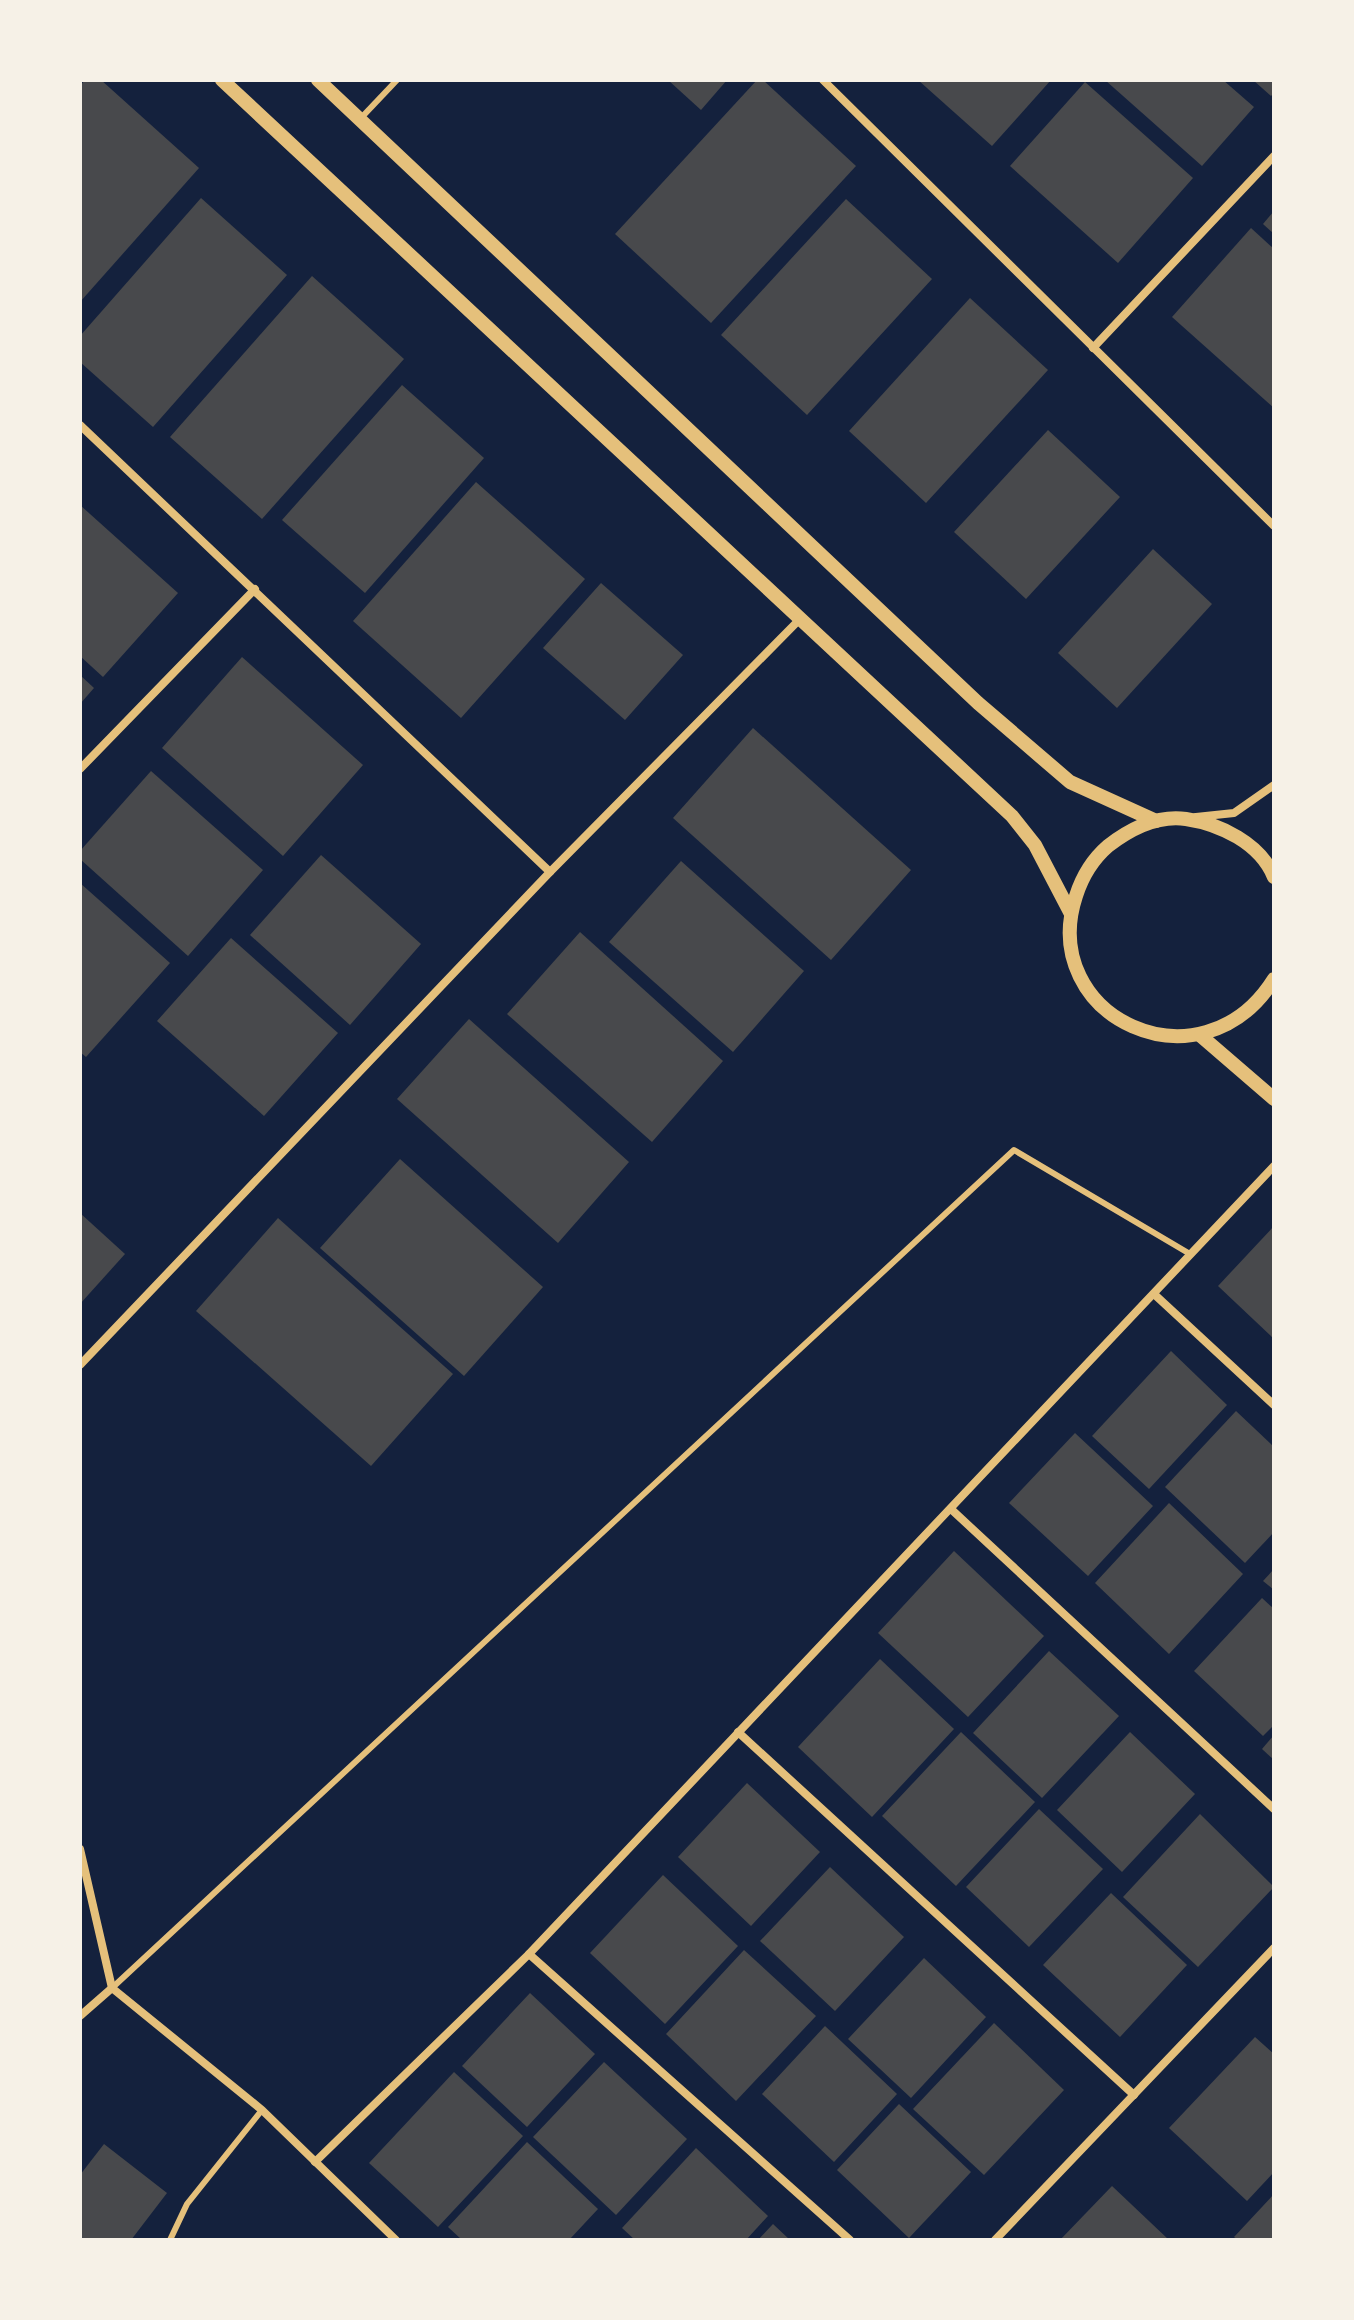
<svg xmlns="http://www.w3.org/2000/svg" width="1354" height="2320" viewBox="0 0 1354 2320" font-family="Karla,sans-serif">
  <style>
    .building { fill: #48494c }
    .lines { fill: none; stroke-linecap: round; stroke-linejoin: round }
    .service { stroke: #e5c07b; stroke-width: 6 }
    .minor { stroke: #e5c07b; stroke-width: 8 }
    .tertiary { stroke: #e5c07b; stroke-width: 14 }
  </style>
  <rect width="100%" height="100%" fill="#14213d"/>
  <g class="building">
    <path d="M85,80H101L199,168L80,302V86Z"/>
    <path d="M668,80H727L701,110Z"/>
    <path d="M757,80H763L856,166L711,323L615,234Z"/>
    <path d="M918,80H1051L992,146Z"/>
    <path d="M1105,80H1223L1254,107L1202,166Z"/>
    <path d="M1253,80H1274V93L1271,96Z"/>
    <path d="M1085,82L1193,178L1118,263L1010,166Z"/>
    <path d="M201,198L287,275L153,427L80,362V336Z"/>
    <path d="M846,199L932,279L807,415L721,335Z"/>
    <path d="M1274,211V234L1263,224Z"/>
    <path d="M1251,228L1274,249V408L1172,317Z"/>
    <path d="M312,276L404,359L262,519L170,437Z"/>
    <path d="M970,298L1048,370L926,503L849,431Z"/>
    <path d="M402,385L484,458L365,593L282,520Z"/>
    <path d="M1048,430L1120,497L1026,599L954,532Z"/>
    <path d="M476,482L585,579L461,718L353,621Z"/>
    <path d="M80,505L178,593L103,677L80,656Z"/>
    <path d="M1153,549L1212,604L1117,708L1058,653Z"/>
    <path d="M601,583L683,655L625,720L543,648Z"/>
    <path d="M242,657L363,765L283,856L162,748Z"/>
    <path d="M80,675L94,688L80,704Z"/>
    <path d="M753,728L911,870L831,960L673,818Z"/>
    <path d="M151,771L263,870L188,956L80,859V851Z"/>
    <path d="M321,855L421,944L350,1025L250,935Z"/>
    <path d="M681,861L804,971L733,1052L609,942Z"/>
    <path d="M80,883L170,963L86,1057L80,1052Z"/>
    <path d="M580,932L723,1061L652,1142L507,1014Z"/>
    <path d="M231,938L338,1033L264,1116L157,1021Z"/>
    <path d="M469,1019L629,1162L558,1243L397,1099Z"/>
    <path d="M400,1159L543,1287L464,1376L320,1248Z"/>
    <path d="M80,1213L125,1254L80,1304Z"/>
    <path d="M278,1218L453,1374L371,1466L196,1311Z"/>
    <path d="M1274,1226V1339L1218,1286Z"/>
    <path d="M1171,1351L1227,1405L1149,1489L1092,1436Z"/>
    <path d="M1236,1411L1274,1447V1532L1245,1563L1165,1487Z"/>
    <path d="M1075,1433L1153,1506L1088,1576L1009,1503Z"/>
    <path d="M1169,1503L1243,1574L1169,1654L1095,1583Z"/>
    <path d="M954,1551L1044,1636L968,1717L878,1633Z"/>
    <path d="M1274,1569V1590L1263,1581Z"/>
    <path d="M1262,1598L1274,1609V1725L1263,1736L1194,1671Z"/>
    <path d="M1049,1651L1119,1716L1042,1798L973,1733Z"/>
    <path d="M880,1659L954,1729L872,1817L798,1747Z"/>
    <path d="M961,1732L1035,1802L956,1886L882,1816Z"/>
    <path d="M1130,1732L1195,1794L1122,1872L1057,1810Z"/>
    <path d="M1274,1735V1760L1262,1749Z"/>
    <path d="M747,1783L820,1852L751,1926L678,1857Z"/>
    <path d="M1039,1809L1103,1869L1029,1947L966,1887Z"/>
    <path d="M1200,1814L1274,1887L1198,1967L1123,1897Z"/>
    <path d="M830,1867L904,1937L835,2011L760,1941Z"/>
    <path d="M663,1875L738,1946L665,2024L590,1953Z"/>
    <path d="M1111,1893L1187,1965L1120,2037L1043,1965Z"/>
    <path d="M744,1950L816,2016L736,2101L666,2034Z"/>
    <path d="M924,1958L986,2017L911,2098L848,2039Z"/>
    <path d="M530,1993L595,2054L527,2127L462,2066Z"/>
    <path d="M994,2023L1064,2090L984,2175L913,2109Z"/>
    <path d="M825,2026L897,2094L834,2162L762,2094Z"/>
    <path d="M1255,2037L1274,2054V2172L1247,2201L1169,2128Z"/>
    <path d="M604,2062L687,2139L616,2215L533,2137Z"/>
    <path d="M454,2072L523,2136L438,2227L369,2163Z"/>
    <path d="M899,2104L971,2172L909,2238L837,2170Z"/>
    <path d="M527,2142L598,2209L569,2240H462L448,2227Z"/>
    <path d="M104,2144L167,2193L131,2240H80V2175Z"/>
    <path d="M696,2148L768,2216L746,2240H635L622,2228Z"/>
    <path d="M1112,2186L1169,2240H1060Z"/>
    <path d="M1274,2194V2240H1238L1234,2237Z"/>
    <path d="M773,2224L790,2240H758Z"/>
  </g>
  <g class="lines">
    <g class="service">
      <path d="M361,118L397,80"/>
      <path d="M112,1988L1014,1150L1190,1254"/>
      <path d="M170,2240L187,2204L262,2110"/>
    </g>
    <g class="minor">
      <path d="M823,80L1274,526"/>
      <path d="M1093,348L1274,156"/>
      <path d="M80,425L550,872"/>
      <path d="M80,769L255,589"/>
      <path d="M1196,817L1234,813L1274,785"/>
      <path d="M1154,1294L1274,1405"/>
      <path d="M80,1365L550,872L800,619"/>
      <path d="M952,1510L1274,1809"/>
      <path d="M738,1732L1134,2095"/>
      <path d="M80,1849L112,1988L262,2110L396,2240"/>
      <path d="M529,1954L850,2240"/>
      <path d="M80,2016L112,1988"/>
      <path d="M315,2162L529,1954L1274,1166"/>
      <path d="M995,2240L1274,1948"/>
    </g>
    <g class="tertiary">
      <path d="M222,80L1012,816L1035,845L1070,912"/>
      <path d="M318,80L978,703L1070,782L1156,821"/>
      <path d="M1274,877C1260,843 1220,824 1186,819C1158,815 1130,829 1108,846C1093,859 1082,877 1076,896C1036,1017 1201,1095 1274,979"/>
      <path d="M1201,1036L1274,1099"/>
    </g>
  </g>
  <rect width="1354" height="2320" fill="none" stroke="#f6f1e7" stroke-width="164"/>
</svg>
